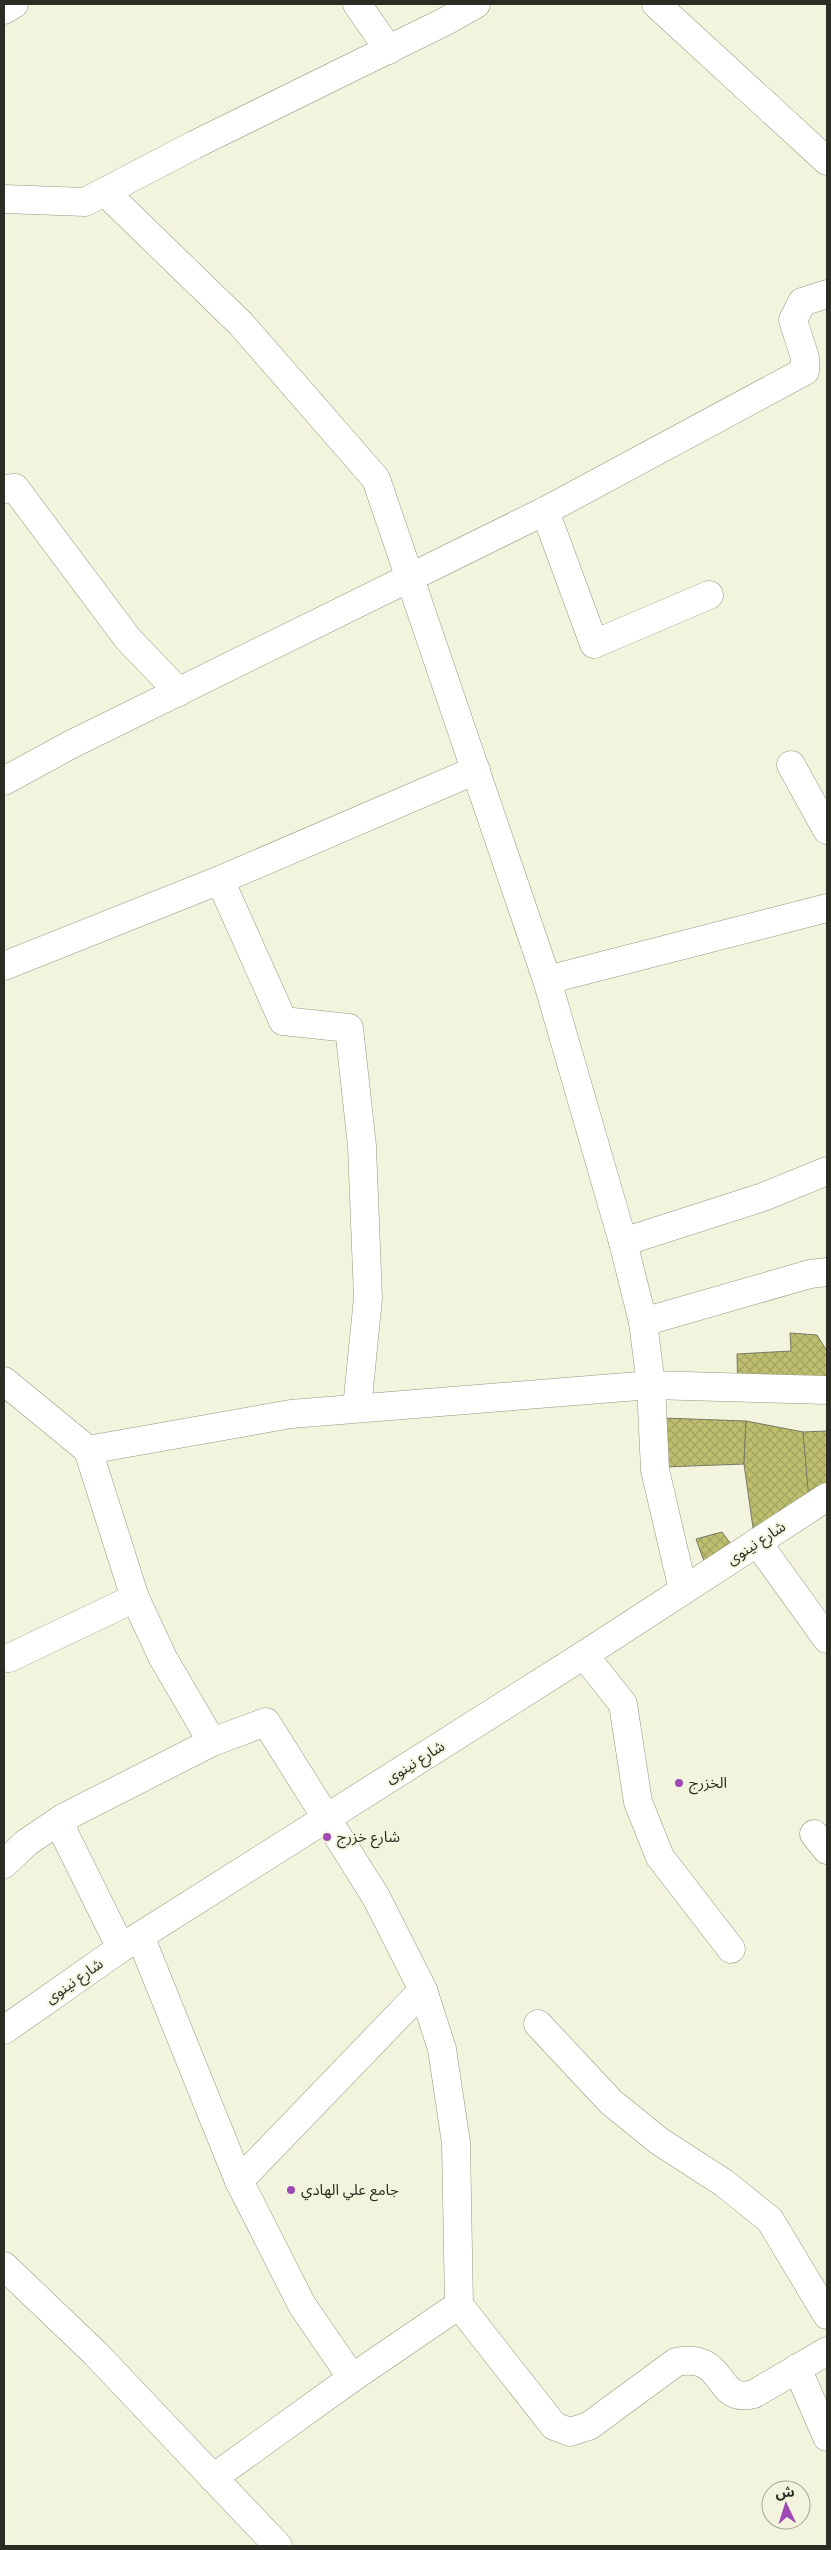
<svg xmlns="http://www.w3.org/2000/svg" width="831" height="2550" viewBox="0 0 831 2550" font-family="Raleway,'Noto Sans Arabic',sans-serif">
  <style>
    .building { fill: url(#building-cross-hatch); stroke: #787965 }
    .lines { fill: none; stroke-linecap: round; stroke-linejoin: round }
    .street-casing { stroke: #969681; stroke-width: 29 }
    .secondary-casing { stroke: #969681; stroke-width: 29 }
    .street { stroke: #fff; stroke-width: 28 }
    .secondary { stroke: #fff; stroke-width: 28 }
    .poi-dot { fill: #9f49b7; stroke: #f3f4dd; stroke-width: 2 }
    .labels { text-anchor: middle; dominant-baseline: central; stroke-width: 4; stroke-linejoin: round; paint-order: stroke }
    .street-label { font-size: 15px; fill: #2c2c24; stroke: #f3f4dd }
    .poi-label { font-size: 15px; fill: #2c2c24; stroke: #f3f4dd; text-anchor: start }
  </style>
  <defs>
    <pattern id="building-cross-hatch" width="8" height="8" patternUnits="userSpaceOnUse" patternTransform="scale(1.25)"><rect width="8" height="8" fill="#bebe6f"/><path d="M0 0l8 8M0 8l8-8" fill="none" stroke="#a3a360"/></pattern>
  </defs>
  <rect width="100%" height="100%" fill="#f3f4dd"/>
  <g class="building">
    <path d="M790,1333L817,1335L827,1351V1390L738,1395L737,1354L791,1351Z"/>
    <path d="M663,1418L746,1421L744,1464L664,1467Z"/>
    <path d="M746,1421L803,1432L815,1510L755,1542L744,1464Z"/>
    <path d="M827,1431V1505L810,1512L803,1432Z"/>
    <path d="M722,1532L738,1554L708,1572L696,1539Z"/>
  </g>
  <g class="lines">
    <defs>
      <g id="street">
        <path d="M357,4L389,50"/>
        <path d="M656,4L827,161"/>
        <path d="M4,10L14,4"/>
        <path d="M105,192L241,324L376,479L547,980L623,1242L643,1322L651,1385L655,1470L683,1590"/>
        <path d="M4,199L85,202L194,145L444,22L476,4"/>
        <path d="M4,489L15,488L128,639L179,692"/>
        <path d="M545,511L594,644L709,595"/>
        <path d="M791,765L827,830"/>
        <path d="M4,781L70,745L545,511L805,371V358L793,320L802,302L827,294"/>
        <path d="M4,966L220,880"/>
        <path d="M547,980L827,908"/>
        <path d="M623,1242L763,1197L827,1171"/>
        <path d="M643,1322L810,1274L827,1272"/>
        <path d="M4,1381L88,1450L291,1414L651,1385L827,1390"/>
        <path d="M357,1408L368,1298L362,1146L349,1028L283,1021L220,880L476,770"/>
        <path d="M88,1450L135,1598L163,1658L212,1742L266,1722L376,1897L423,1990L442,2049L456,2143L459,2305L352,2378L213,2478"/>
        <path d="M757,1542L827,1639"/>
        <path d="M584,1655L623,1704L638,1802L660,1857L731,1949"/>
        <path d="M9,1658L135,1598"/>
        <path d="M814,1834L827,1850"/>
        <path d="M4,1864L26,1843L63,1818"/>
        <path d="M140,1936L239,2181L423,1990"/>
        <path d="M121,1948L64,1833L63,1818L212,1742"/>
        <path d="M538,2024L611,2102L659,2141L724,2183L770,2220L827,2315"/>
        <path d="M239,2181L302,2305L352,2378"/>
        <path d="M4,2266L95,2353L278,2546"/>
        <path d="M459,2305L554,2426L570,2432L589,2426L676,2362C729,2352 713,2405 754,2394L827,2351"/>
        <path d="M797,2368L827,2437"/>
      </g>
      <path id="secondary" d="M4,2030L121,1948L584,1655L827,1497"/>
    </defs>
    <use href="#street" class="street-casing"/>
    <use href="#secondary" class="secondary-casing"/>
    <use href="#street" class="street"/>
    <use href="#secondary" class="secondary"/>
  </g>
  <g class="poi-dot">
    <circle cx="679" cy="1783" r="5"/>
    <circle cx="327" cy="1837" r="5"/>
    <circle cx="291" cy="2190" r="5"/>
  </g>
  <g class="labels">
    <g class="street-label">
      <text transform="translate(756 1543) rotate(-33)">شارع نينوى</text>
      <text transform="translate(415 1762) rotate(-32)">شارع نينوى</text>
      <text transform="translate(74 1981) rotate(-35)">شارع نينوى</text>
    </g>
    <g class="poi-label">
      <text x="689" y="1783">الخزرج</text>
      <text x="337" y="1837">شارع خزرج</text>
      <text x="301" y="2190">جامع علي الهادي</text>
    </g>
  </g>
  <rect width="831" height="2550" fill="none" stroke="#2c2c24" stroke-width="10"/>
  <g transform="translate(786 2505) rotate(356)"><circle r="24" fill="#f3f4dd" stroke="#a3a493"/>
  <path d="M0-4L9 19L0 12L-9 19Z" fill="#9f49b7"/>
  <text y="-8" font-size="14" font-weight="bold" text-anchor="middle" fill="#2c2c24">ش</text>
  </g>
</svg>
